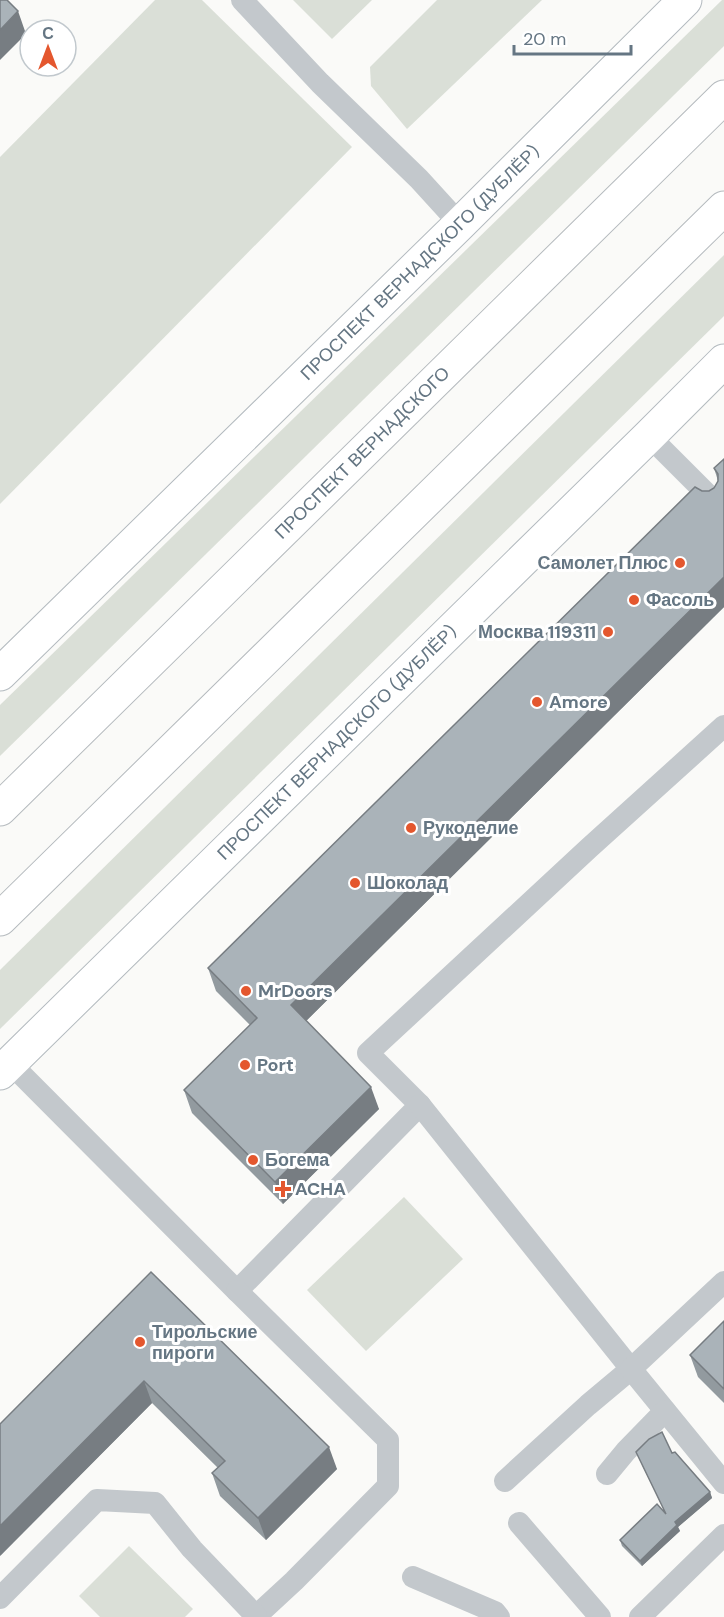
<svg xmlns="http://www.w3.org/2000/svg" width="724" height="1617" viewBox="0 0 724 1617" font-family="'DM Sans',sans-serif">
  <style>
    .green { fill: #dadfd7 }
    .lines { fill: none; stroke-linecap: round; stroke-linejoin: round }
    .secondary-casing { stroke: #b3babf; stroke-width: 35 }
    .primary-casing { stroke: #b5babe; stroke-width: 35 }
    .lane { stroke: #c3c8cc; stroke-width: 22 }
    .secondary { stroke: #fff; stroke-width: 33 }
    .primary { stroke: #fff; stroke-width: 33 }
    .wall { fill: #929a9f }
    .shaded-wall { fill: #777d82 }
    .building { fill: #aab3b9; stroke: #777d82; stroke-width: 1.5 }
    .poi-dot { fill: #e4572e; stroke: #fff; stroke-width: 2 }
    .labels { text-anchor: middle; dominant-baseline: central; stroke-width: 6; stroke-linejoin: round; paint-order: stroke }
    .street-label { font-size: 18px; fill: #657683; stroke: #fff }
    .poi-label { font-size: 18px; font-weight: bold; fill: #657683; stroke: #fff; text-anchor: start }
  </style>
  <rect width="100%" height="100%" fill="#fafaf8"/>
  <g class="green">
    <path d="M155,0H202L352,147L0,504V157Z"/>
    <path d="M293,0H372L332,39Z"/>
    <path d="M437,0H542L407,129L371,86L370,67Z"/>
    <path d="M722,0H724V46L0,756V705Z"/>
    <path d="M724,255V316L0,1029V970Z"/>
    <path d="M404,1197L463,1259L366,1351L307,1290Z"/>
    <path d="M129,1546L193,1609L185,1617H100L79,1596Z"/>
  </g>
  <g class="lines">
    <defs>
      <g id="secondary">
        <path id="s1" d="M0,674L460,224L685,0"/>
        <path id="s2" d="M0,1073L649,436L724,361"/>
      </g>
      <g id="primary">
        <path id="s3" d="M0,809L724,97"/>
        <path d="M0,919L724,208"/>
      </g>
    </defs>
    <use href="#secondary" class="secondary-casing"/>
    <use href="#primary" class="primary-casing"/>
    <g class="lane">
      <path d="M242,0L320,83L419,179L460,224"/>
      <path d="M649,436L713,500"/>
      <path d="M10,1063L237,1291L420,1105L368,1053L589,848L724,726"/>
      <path d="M420,1105L631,1369L588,1405L505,1481"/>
      <path d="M724,1282L631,1369L724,1483"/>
      <path d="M237,1291L388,1440V1486L294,1581L255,1617"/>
      <path d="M607,1474L626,1451L665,1411"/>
      <path d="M519,1523L600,1617"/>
      <path d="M413,1577L495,1612L499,1617"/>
      <path d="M0,1598L97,1500L155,1503L192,1549L256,1616"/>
      <path d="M640,1617L724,1535"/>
    </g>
    <use href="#secondary" class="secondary"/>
    <use href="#primary" class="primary"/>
  </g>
  <g class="wall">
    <path d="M724,459V607L306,1021L379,1109L283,1204L192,1113L184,1090L250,1025L216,991L208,968L702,491H709L714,488L718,481L714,468Z"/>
    <path d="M151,1272L337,1469L266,1540L220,1496L212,1473L218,1468L152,1403L0,1556Z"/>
    <path d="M724,1321V1403L698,1377L690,1355Z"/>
    <path d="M636,1452L672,1453L710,1492L712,1498L678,1527L680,1531L642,1566L622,1546L620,1540L665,1512Z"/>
  </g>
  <g class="shaded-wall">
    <path d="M18,11L26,34L0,60V30Z"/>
    <path d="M724,577V607L299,1028L291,1005Z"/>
    <path d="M371,1087L379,1109L283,1204L275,1182Z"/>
    <path d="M144,1381L152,1403L0,1556V1526Z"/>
    <path d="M329,1447L337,1469L266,1540L258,1518Z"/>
    <path d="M710,1492L712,1498L678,1527L680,1531L642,1566L640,1561L675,1522Z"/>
  </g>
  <g class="building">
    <path d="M0,0H7L18,11L0,30Z"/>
    <path d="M724,459V577L291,1005L371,1087L275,1182L184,1090L257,1018L208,968L695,487L702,491H709L714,488L718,481V474L714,468Z"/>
    <path d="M151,1272L329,1447L258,1518L212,1473L225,1461L144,1381L0,1526V1424Z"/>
    <path d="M724,1321V1389L690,1355Z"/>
    <path d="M662,1432L672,1453L675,1452L710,1492L675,1522L677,1525L640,1561L620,1540L657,1504L666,1514L636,1452L649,1439Z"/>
  </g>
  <g class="poi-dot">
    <circle cx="680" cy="563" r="6"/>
    <circle cx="634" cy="600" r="6"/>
    <circle cx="608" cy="632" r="6"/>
    <circle cx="537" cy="702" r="6"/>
    <circle cx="411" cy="828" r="6"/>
    <circle cx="355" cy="883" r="6"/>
    <circle cx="246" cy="991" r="6"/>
    <circle cx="245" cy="1065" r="6"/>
    <circle cx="253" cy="1160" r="6"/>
    <path d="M280 1180h6v6h6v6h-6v6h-6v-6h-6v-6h6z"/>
    <circle cx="140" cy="1342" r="6"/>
  </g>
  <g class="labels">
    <g class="street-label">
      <text stroke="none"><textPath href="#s1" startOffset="588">ПРОСПЕКТ ВЕРНАДСКОГО (ДУБЛЁР)</textPath></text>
      <text stroke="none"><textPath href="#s3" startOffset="508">ПРОСПЕКТ ВЕРНАДСКОГО</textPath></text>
      <text stroke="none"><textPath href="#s2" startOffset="472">ПРОСПЕКТ ВЕРНАДСКОГО (ДУБЛЁР)</textPath></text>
    </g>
    <g class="poi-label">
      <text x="668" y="563" text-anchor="end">Самолет Плюс</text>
      <text x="646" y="600">Фасоль</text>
      <text x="596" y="632" text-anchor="end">Москва 119311</text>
      <text x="549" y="702">Amore</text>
      <text x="423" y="828">Рукоделие</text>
      <text x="367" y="883">Шоколад</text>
      <text x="258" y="991">MrDoors</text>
      <text x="257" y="1065">Port</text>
      <text x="265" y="1160">Богема</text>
      <text x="295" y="1189">ACHA</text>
      <text x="152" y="1332">Тирольские<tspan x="152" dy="21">пироги</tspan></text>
    </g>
  </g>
  <g transform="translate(48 48)"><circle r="28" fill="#ffffff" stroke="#c1c8cd" stroke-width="1.5"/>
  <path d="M0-4.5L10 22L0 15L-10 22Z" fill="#e4572e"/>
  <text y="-9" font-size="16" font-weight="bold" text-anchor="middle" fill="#657683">С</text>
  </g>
  <path d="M514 45v9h117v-9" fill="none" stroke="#657683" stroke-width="3"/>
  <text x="523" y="45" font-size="18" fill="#657683" stroke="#ffffff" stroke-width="4.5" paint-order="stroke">20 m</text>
</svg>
